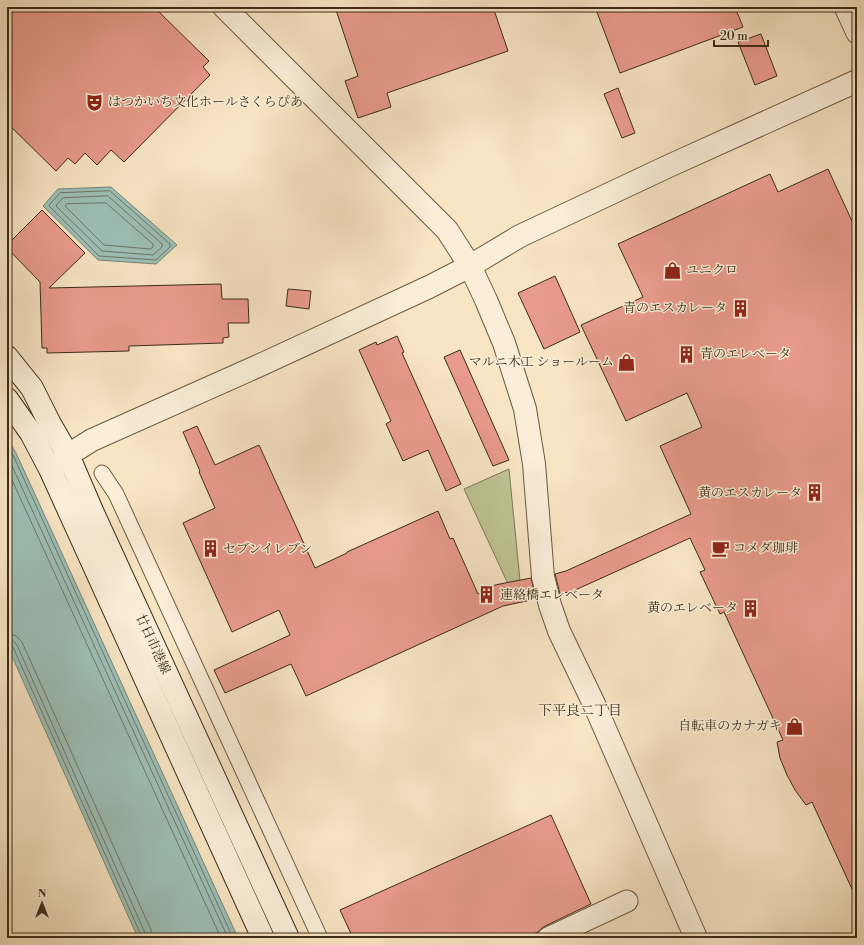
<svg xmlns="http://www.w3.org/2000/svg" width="864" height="945" viewBox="0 0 864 945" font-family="'Libre Bodoni','Noto Serif JP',serif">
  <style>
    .green { fill: #bfc493; stroke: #7e7855 }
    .water { fill: #9dbfb7; stroke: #768577 }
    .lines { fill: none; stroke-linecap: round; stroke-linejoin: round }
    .shore { stroke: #6c7667; stroke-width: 1 }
    .building { fill: #e99b8b; stroke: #3c2d17 }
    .pedestrian-casing { stroke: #6b5b42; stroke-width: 17 }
    .minor-casing { stroke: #6b5b42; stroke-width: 23 }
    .tertiary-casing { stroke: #6b5b42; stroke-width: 24 }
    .secondary-casing { stroke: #3c2d17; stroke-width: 24 }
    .pedestrian { stroke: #faeed9; stroke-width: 15 }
    .minor { stroke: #faeed9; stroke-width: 21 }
    .tertiary { stroke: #faeed9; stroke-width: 22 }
    .secondary { stroke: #faeed9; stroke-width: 22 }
    .labels { text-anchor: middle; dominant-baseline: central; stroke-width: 3; stroke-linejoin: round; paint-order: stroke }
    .poi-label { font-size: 13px; fill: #3c2d17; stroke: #faeed9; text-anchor: start }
    .street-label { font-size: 13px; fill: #3c2d17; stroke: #faeed9 }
    .neighbourhood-label { font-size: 14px; fill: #3c2d17; stroke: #faeed9 }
  </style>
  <rect width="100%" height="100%" fill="#f8e5c4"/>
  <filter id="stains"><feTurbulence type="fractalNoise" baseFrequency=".005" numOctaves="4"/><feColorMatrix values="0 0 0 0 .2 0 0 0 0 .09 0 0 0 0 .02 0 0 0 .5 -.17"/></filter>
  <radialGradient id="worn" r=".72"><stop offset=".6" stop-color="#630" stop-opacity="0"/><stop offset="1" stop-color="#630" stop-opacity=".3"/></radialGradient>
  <path class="green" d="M509,469L520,581L509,586L464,489Z"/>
  <g class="water">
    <path d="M111,187L177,245L156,264L98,260L43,206L58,189Z"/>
    <path d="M7,438L16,453L238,938H138L7,645Z"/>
  </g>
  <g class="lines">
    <g class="shore">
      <path d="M110,191L170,244V247L156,260L99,256L49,206L50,204L60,193Z"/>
      <path d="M108,196L162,244V247L153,255L102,251L56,206L57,204L63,198Z"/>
      <path d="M106,203L153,244V247L150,249L104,245L65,206L67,204Z"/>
      <path d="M7,446L13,455L233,938"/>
      <path d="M7,455L228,938"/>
      <path d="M7,469L221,938"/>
      <path d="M7,633L16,636L22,642L151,930L152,938"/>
      <path d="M7,639L13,641L17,645L145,933L146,938"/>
      <path d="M7,644L10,645L13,647L141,935V938"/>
    </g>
  </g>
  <g class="building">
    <path d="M7,7H154L209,61L203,67L210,75L124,162L111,150L97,165L85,153L75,164L68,158L56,171L7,123Z"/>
    <path d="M335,7H493L508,51L387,93L391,107L358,118L345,81L358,76Z"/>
    <path d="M595,7H735L743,27L620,73Z"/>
    <path d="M761,34L777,76L755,85L738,42Z"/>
    <path d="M618,88L635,133L622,138L604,94Z"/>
    <path d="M828,169L857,232V900L812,802L806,805L795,790L787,775L780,758L777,742L783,740L724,612L720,614L700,572L705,570L690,538L573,591L560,594L555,574L566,571L691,514L660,446L702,427L687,393L626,421L581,325L643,297L618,244L770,174L778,192Z"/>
    <path d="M42,210L85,253L49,288L221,284L222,299H248L249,323H228L229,337L223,338V343L129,346V351L47,353V348H42L40,282L7,248V245Z"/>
    <path d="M555,276L580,332L544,349L518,293Z"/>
    <path d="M288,289L311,291L309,309L286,306Z"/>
    <path d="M397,336L404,352L402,353L461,484L446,491L428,450L403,461L386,424L391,421L359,350L376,342L377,345Z"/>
    <path d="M460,350L509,460L493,466L444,357Z"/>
    <path d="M197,426L215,465L259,445L315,568L347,553V552L438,511L450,539L453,538L478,594L495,585L531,578L536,599L503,606L306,696L291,664L225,693L214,670L290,635L279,610L232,632L183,523L215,508L199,472L200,471L183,432Z"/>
    <path d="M551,815L591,904L543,927L538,932L524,938H353L340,910Z"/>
  </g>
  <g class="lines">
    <defs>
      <path id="pedestrian" d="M102,473L116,494L320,938"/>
      <g id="minor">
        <path d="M845,7L857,33"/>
        <path d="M548,938L627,901"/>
      </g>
      <g id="tertiary">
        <path d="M224,7L447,230L470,266L486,300L504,343L525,409L534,464L543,577L550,605L559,631L595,706L696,938"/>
        <path d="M53,467L68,455L92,440L258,366L429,287L470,266L520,236L671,165L857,81"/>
      </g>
      <g id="secondary">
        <path d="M7,357L32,388L50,424L68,455L93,513L288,938"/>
        <path d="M7,399L31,433L50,469L263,938"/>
      </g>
    </defs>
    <use href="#pedestrian" class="pedestrian-casing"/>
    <use href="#minor" class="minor-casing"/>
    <use href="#tertiary" class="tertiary-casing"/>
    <use href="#secondary" class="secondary-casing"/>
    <use href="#pedestrian" class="pedestrian"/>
    <use href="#minor" class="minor"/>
    <use href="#tertiary" class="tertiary"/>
    <use href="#secondary" class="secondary"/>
  </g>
  <defs>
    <symbol id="theatre-bare" viewBox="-9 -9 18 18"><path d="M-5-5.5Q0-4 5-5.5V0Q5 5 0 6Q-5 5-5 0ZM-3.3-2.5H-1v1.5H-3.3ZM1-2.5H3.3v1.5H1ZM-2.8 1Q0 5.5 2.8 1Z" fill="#8f2418" stroke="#faeed9" stroke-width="2.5" paint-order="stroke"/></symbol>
    <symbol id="shop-bare" viewBox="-9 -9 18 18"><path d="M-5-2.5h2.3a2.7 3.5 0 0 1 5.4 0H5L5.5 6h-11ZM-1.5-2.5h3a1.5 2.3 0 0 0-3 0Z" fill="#8f2418" stroke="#faeed9" stroke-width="2.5" paint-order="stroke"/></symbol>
    <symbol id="building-bare" viewBox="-9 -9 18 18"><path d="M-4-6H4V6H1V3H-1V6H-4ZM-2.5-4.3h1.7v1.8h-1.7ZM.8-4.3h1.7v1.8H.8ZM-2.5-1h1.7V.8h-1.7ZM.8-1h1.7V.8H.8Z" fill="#8f2418" stroke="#faeed9" stroke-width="2.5" paint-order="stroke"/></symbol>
    <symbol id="cafe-bare" viewBox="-9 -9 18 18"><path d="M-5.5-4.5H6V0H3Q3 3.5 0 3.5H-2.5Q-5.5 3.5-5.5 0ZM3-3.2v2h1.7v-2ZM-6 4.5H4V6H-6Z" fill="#8f2418" stroke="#faeed9" stroke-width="2.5" paint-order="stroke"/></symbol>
  </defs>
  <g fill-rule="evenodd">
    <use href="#theatre-bare" x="82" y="90" width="25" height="25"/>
    <use href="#shop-bare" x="660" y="258" width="25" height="25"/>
    <use href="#building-bare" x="728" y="296" width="25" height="25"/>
    <use href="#building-bare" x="674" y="342" width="25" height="25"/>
    <use href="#shop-bare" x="614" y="350" width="25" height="25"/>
    <use href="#building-bare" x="802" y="480" width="25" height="25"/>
    <use href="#cafe-bare" x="708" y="536" width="25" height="25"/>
    <use href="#building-bare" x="198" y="536" width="25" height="25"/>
    <use href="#building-bare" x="474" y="582" width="25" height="25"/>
    <use href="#building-bare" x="738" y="596" width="25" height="25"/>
    <use href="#shop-bare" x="782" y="714" width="25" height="25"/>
  </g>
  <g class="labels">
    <g class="poi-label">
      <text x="108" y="102">はつかいち文化ホールさくらぴあ</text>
      <text x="686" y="270">ユニクロ</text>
      <text x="727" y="308" text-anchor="end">青のエスカレータ</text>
      <text x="700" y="354">青のエレベータ</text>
      <text x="614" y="362" text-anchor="end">マルニ木工 ショールーム</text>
      <text x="802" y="493" text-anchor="end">黄のエスカレータ</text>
      <text x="733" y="548">コメダ珈琲</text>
      <text x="223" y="549">セブンイレブン</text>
      <text x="500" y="595">連絡橋エレベータ</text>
      <text x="738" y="608" text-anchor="end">黄のエレベータ</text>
      <text x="782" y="726" text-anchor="end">自転車のカナガキ</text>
    </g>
    <g class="street-label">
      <text transform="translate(153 644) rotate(65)">廿日市港線</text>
    </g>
    <g class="neighbourhood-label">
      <text x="580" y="711">下平良二丁目</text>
    </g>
  </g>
  <rect width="864" height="945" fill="none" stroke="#f8e5c4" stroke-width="24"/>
  <rect x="8" y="8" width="848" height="929" fill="none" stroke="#3c2d17" stroke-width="2"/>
  <rect x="12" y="12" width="840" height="921" fill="none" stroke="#3c2d17"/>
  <g transform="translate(42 903)" stroke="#faeed9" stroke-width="3" paint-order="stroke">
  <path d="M0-3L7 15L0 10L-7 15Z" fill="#3c2d17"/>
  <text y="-6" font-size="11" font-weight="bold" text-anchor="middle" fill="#3c2d17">N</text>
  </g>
  <path d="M714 40v6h54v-6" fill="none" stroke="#3c2d17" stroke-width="2"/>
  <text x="720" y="40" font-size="12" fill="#3c2d17" stroke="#faeed9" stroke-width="3" paint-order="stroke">20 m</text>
  <rect width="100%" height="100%" filter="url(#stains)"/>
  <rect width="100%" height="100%" fill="url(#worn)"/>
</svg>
